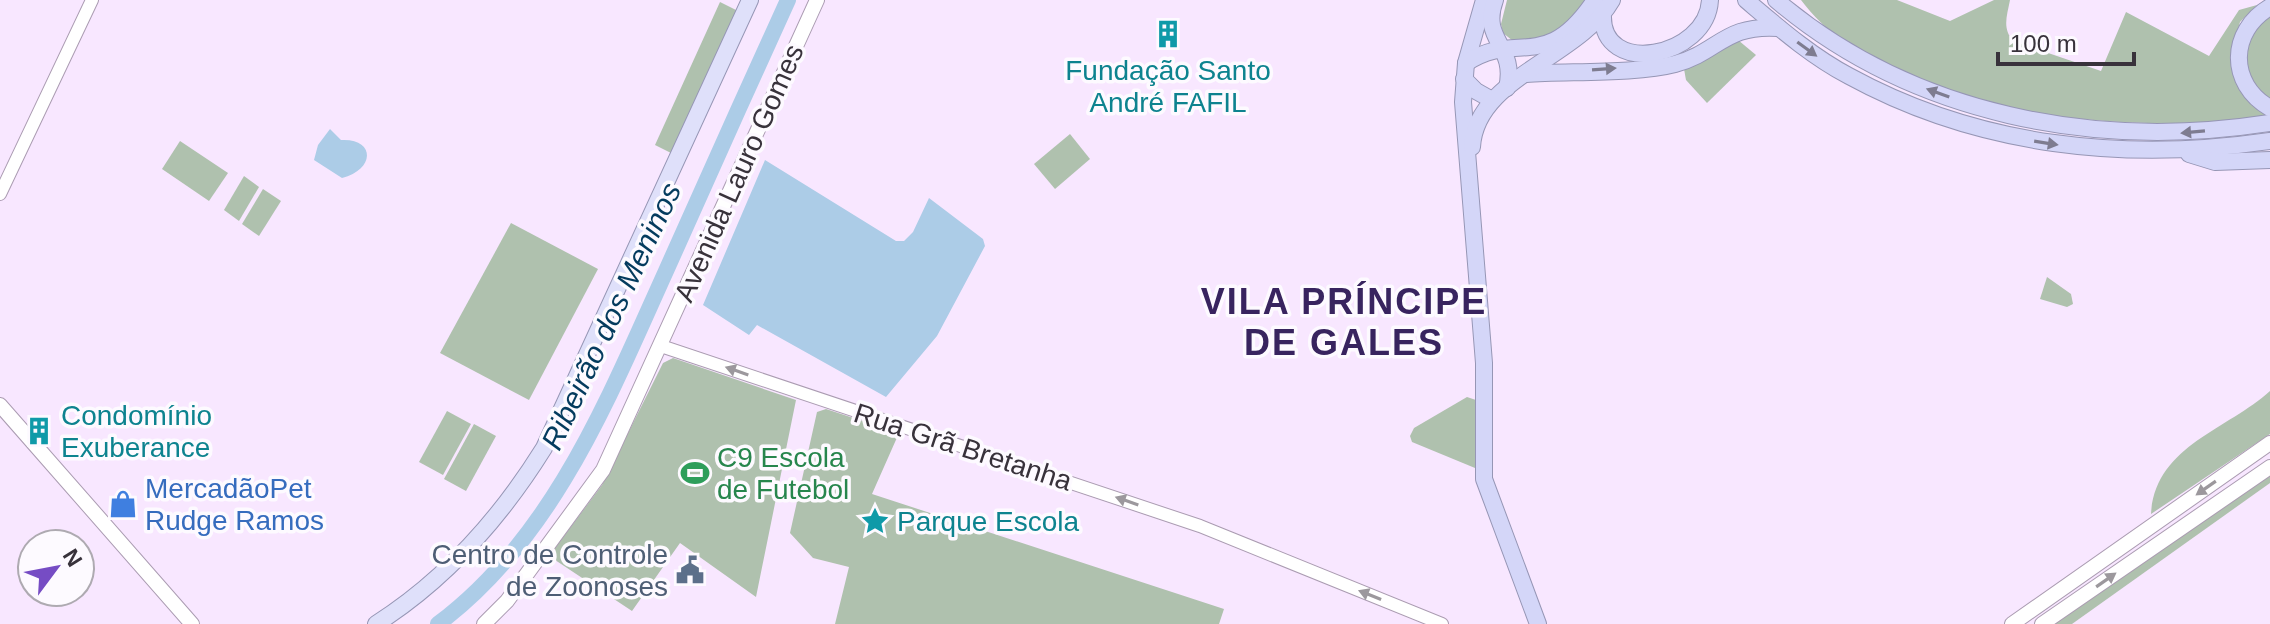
<svg xmlns="http://www.w3.org/2000/svg" width="2270" height="624" viewBox="0 0 2270 624" font-family="Arial,sans-serif">
  <style>
    .green { fill: #afc1ae }
    .water { fill: #accce7 }
    .lines { fill: none; stroke-linecap: round; stroke-linejoin: round }
    .river { stroke: #accce7; stroke-width: 16 }
    .tertiary-casing { stroke: #ab9cb2; stroke-width: 14 }
    .secondary-casing { stroke: #ab9cb2; stroke-width: 16 }
    .primary-casing { stroke: #9696b5; stroke-width: 18 }
    .trunk-casing { stroke: #9696b5; stroke-width: 18 }
    .tertiary { stroke: #fff; stroke-width: 12 }
    .secondary { stroke: #fff; stroke-width: 14 }
    .primary { stroke: #dfe0fa; stroke-width: 16 }
    .trunk { stroke: #d4d6f8; stroke-width: 16 }
    .oneway { fill: #7e7c90 }
    .oneway2 { fill: #9c989d }
    .labels { text-anchor: middle; dominant-baseline: central; stroke-width: 7; stroke-linejoin: round; paint-order: stroke }
    .culture-label { font-size: 28px; fill: #0d838f; stroke: #fdfaff; text-anchor: start }
    .street-label { font-size: 28px; fill: #38323b; stroke: #fdfaff }
    .leisure-label { font-size: 28px; fill: #27864d; stroke: #fdfaff; text-anchor: start }
    .shop-label { font-size: 28px; fill: #366cbe; stroke: #fdfaff; text-anchor: start }
    .service-label { font-size: 28px; fill: #4e5e75; stroke: #fdfaff; text-anchor: end }
    .water-label { font-size: 30px; font-style: italic; fill: #043b5e; stroke: #fdfaff }
    .district-label { font-size: 36px; font-weight: bold; letter-spacing: 2px; fill: #38245f; stroke: #fdfaff }
  </style>
  <rect width="100%" height="100%" fill="#f8e7ff"/>
  <g class="green">
    <path d="M1507,0H1587L1558,34L1518,45L1503,33L1501,24Z"/>
    <path d="M1801,0H1897L1950,21L1994,0H2010C2007,16 2002,28 2013,41L2101,71L2126,12L2209,56L2239,10L2257,5L2240,22L2231,57L2270,116C2134,136 1890,119 1801,0Z"/>
    <path d="M720,2L738,11L673,154L655,145Z"/>
    <path d="M2270,14V100C2238,72 2236,42 2270,14Z"/>
    <path d="M1738,40L1756,55L1707,103L1686,80L1684,69Z"/>
    <path d="M1070,134L1090,159L1055,189L1034,164Z"/>
    <path d="M180,141L228,173L209,201L162,169Z"/>
    <path d="M244,176L259,187L239,221L224,210Z"/>
    <path d="M263,189L281,201L259,236L242,224Z"/>
    <path d="M511,223L598,269L529,400L440,353Z"/>
    <path d="M2047,277L2071,294L2073,304L2067,307L2040,299Z"/>
    <path d="M673,358L796,400L756,597L680,543L632,611L549,556L602,485L663,363Z"/>
    <path d="M2270,391V434L2151,514C2155,446 2227,430 2270,391Z"/>
    <path d="M1467,397L1476,400L1479,463L1475,468L1412,442L1410,436L1414,428Z"/>
    <path d="M826,409L899,433L872,494L1224,609L1219,624H835L849,567L813,558L790,533L817,412Z"/>
    <path d="M447,411L471,424L443,475L419,462Z"/>
    <path d="M474,424L496,436L466,491L444,479Z"/>
    <path d="M2270,473V483L2072,624H2054Z"/>
  </g>
  <g class="water">
    <path d="M330,129L341,140C375,138 376,169 342,178L314,160L318,145Z"/>
    <path d="M765,160L896,241H904L913,232L929,198L983,239L985,246L937,336L886,397L757,325L749,335L703,305Z"/>
  </g>
  <g class="lines">
    <path class="river" d="M438,624C554,537 608,399 666,271C706,181 747,90 788,0"/>
    <defs>
      <g id="tertiary">
        <path d="M0,194L92,0"/>
        <path d="M661,346L1200,526L1442,624"/>
      </g>
      <g id="secondary">
        <path d="M0,405L192,624"/>
        <path d="M484,624L507,601L603,470L817,0"/>
        <path d="M2012,624L2270,443"/>
        <path d="M2042,624L2270,467"/>
      </g>
      <path id="primary" d="M376,624C445,580 501,517 544,448L750,0"/>
      <g id="trunk">
        <path d="M1484,0L1466,63L1463,102L1484,363V479L1538,624"/>
        <path d="M1495,0C1480,41 1517,45 1507,88"/>
        <path d="M1746,0C1778,27 1811,56 1849,76C1979,147 2125,162 2270,141"/>
        <path d="M1776,0C1913,116 2096,150 2270,123"/>
        <path d="M2270,7C2229,31 2228,84 2270,108"/>
        <path d="M1603,14C1600,78 1707,58 1710,0"/>
        <path d="M1466,63C1517,29 1545,75 1595,0"/>
        <path d="M1526,74C1568,71 1637,74 1675,64C1719,52 1724,24 1779,28"/>
        <path d="M1464,79L1476,91L1492,100"/>
        <path d="M1472,147C1476,77 1579,58 1612,0"/>
        <path d="M2189,154L2215,162L2270,160"/>
      </g>
    </defs>
    <use href="#tertiary" class="tertiary-casing"/>
    <use href="#secondary" class="secondary-casing"/>
    <use href="#primary" class="primary-casing"/>
    <use href="#trunk" class="trunk-casing"/>
    <use href="#tertiary" class="tertiary"/>
    <use href="#secondary" class="secondary"/>
    <use href="#primary" class="primary"/>
    <use href="#trunk" class="trunk"/>
  </g>
  <defs><path id="oneway-solid" d="M-6-.8H1V-3.2L6.5 0L1 3.2V.8H-6Z" transform="scale(2)"/></defs>
  <g class="oneway">
    <use href="#oneway-solid" transform="translate(1807 49) rotate(36)"/>
    <use href="#oneway-solid" transform="translate(1604 69) rotate(-4)"/>
    <use href="#oneway-solid" transform="translate(1938 93) rotate(-160)"/>
    <use href="#oneway-solid" transform="translate(2193 132) rotate(175)"/>
    <use href="#oneway-solid" transform="translate(2046 143) rotate(9)"/>
  </g>
  <g class="oneway2">
    <use href="#oneway-solid" transform="translate(737 371) rotate(-161)"/>
    <use href="#oneway-solid" transform="translate(2206 488) rotate(145)"/>
    <use href="#oneway-solid" transform="translate(1127 501) rotate(-161)"/>
    <use href="#oneway-solid" transform="translate(2106 580) rotate(-35)"/>
    <use href="#oneway-solid" transform="translate(1370 595) rotate(-158)"/>
  </g>
  <defs>
    <symbol id="building-bare" viewBox="-9 -9 18 18"><path d="M-4-6H4V6H1V3H-1V6H-4ZM-2.5-4.3h1.7v1.8h-1.7ZM.8-4.3h1.7v1.8H.8ZM-2.5-1h1.7V.8h-1.7ZM.8-1h1.7V.8H.8Z" fill="#0f9aa8" stroke="#fdfaff" stroke-width="2.5" paint-order="stroke"/></symbol>
    <symbol id="stadium-bare" viewBox="-9 -9 18 18"><path d="M0-5a6.5 5 0 1 0 0 10a6.5 5 0 1 0 0-10ZM-3.5-1.8h7v3.6h-7Z" fill="#2e9e5b" stroke="#fdfaff" stroke-width="2.5" paint-order="stroke"/></symbol>
    <symbol id="shop-bare" viewBox="-9 -9 18 18"><path d="M-5-2.5h2.3a2.7 3.5 0 0 1 5.4 0H5L5.5 6h-11ZM-1.5-2.5h3a1.5 2.3 0 0 0-3 0Z" fill="#3f7fe0" stroke="#fdfaff" stroke-width="2.5" paint-order="stroke"/></symbol>
    <symbol id="sight-bare" viewBox="-9 -9 18 18"><path d="M0-6L1.8-2.2L6-1.7L2.9 1.2L3.7 5.4L0 3.3L-3.7 5.4L-2.9 1.2L-6-1.7L-1.8-2.2Z" fill="#0f9aa8" stroke="#fdfaff" stroke-width="2.5" paint-order="stroke"/></symbol>
    <symbol id="civic-bare" viewBox="-9 -9 18 18"><path d="M-.6-6.5H3V-4.5H.6V-3L4-1V1h2V6H-6V1h2V-1L-.6-3ZM-1.2 2.5V6h2.4V2.5Z" fill="#5c6f8a" stroke="#fdfaff" stroke-width="2.5" paint-order="stroke"/></symbol>
  </defs>
  <g fill-rule="evenodd">
    <use href="#building-bare" x="1148" y="14" width="40" height="40"/>
    <use href="#building-bare" x="19" y="411" width="40" height="40"/>
    <use href="#stadium-bare" x="675" y="453" width="40" height="40"/>
    <use href="#shop-bare" x="103" y="484" width="40" height="40"/>
    <use href="#sight-bare" x="855" y="501" width="40" height="40"/>
    <use href="#civic-bare" x="670" y="550" width="40" height="40"/>
  </g>
  <g class="labels">
    <g class="culture-label">
      <text x="1168" y="70" text-anchor="middle">Fundação Santo<tspan x="1168" dy="32">André FAFIL</tspan></text>
      <text x="61" y="415">Condomínio<tspan x="61" dy="32">Exuberance</tspan></text>
      <text x="897" y="521">Parque Escola</text>
    </g>
    <g class="street-label">
      <text transform="translate(739 173) rotate(-66)">Avenida Lauro Gomes</text>
      <text transform="translate(963 447) rotate(18)">Rua Grã Bretanha</text>
    </g>
    <g class="leisure-label">
      <text x="717" y="457">C9 Escola<tspan x="717" dy="32">de Futebol</tspan></text>
    </g>
    <g class="shop-label">
      <text x="145" y="488">MercadãoPet<tspan x="145" dy="32">Rudge Ramos</tspan></text>
    </g>
    <g class="service-label">
      <text x="668" y="554">Centro de Controle<tspan x="668" dy="32">de Zoonoses</tspan></text>
    </g>
    <g class="water-label">
      <text transform="translate(611 316) rotate(-65)">Ribeirão dos Meninos</text>
    </g>
    <g class="district-label">
      <text x="1344" y="301">VILA PRÍNCIPE<tspan x="1344" dy="41">DE GALES</tspan></text>
    </g>
  </g>
  <g transform="translate(56 568) rotate(58)"><circle r="38" fill="#fdfaff" stroke="#aeaab1" stroke-width="2"/>
  <path d="M0-6L14 30L0 20L-14 30Z" fill="#764cc4"/>
  <text y="-12" font-size="22" font-weight="bold" text-anchor="middle" fill="#38323b">N</text>
  </g>
  <path d="M1998 52v12h136v-12" fill="none" stroke="#38323b" stroke-width="4"/>
  <text x="2010" y="52" font-size="24" fill="#38323b" stroke="#fdfaff" stroke-width="6" paint-order="stroke">100 m</text>
</svg>
